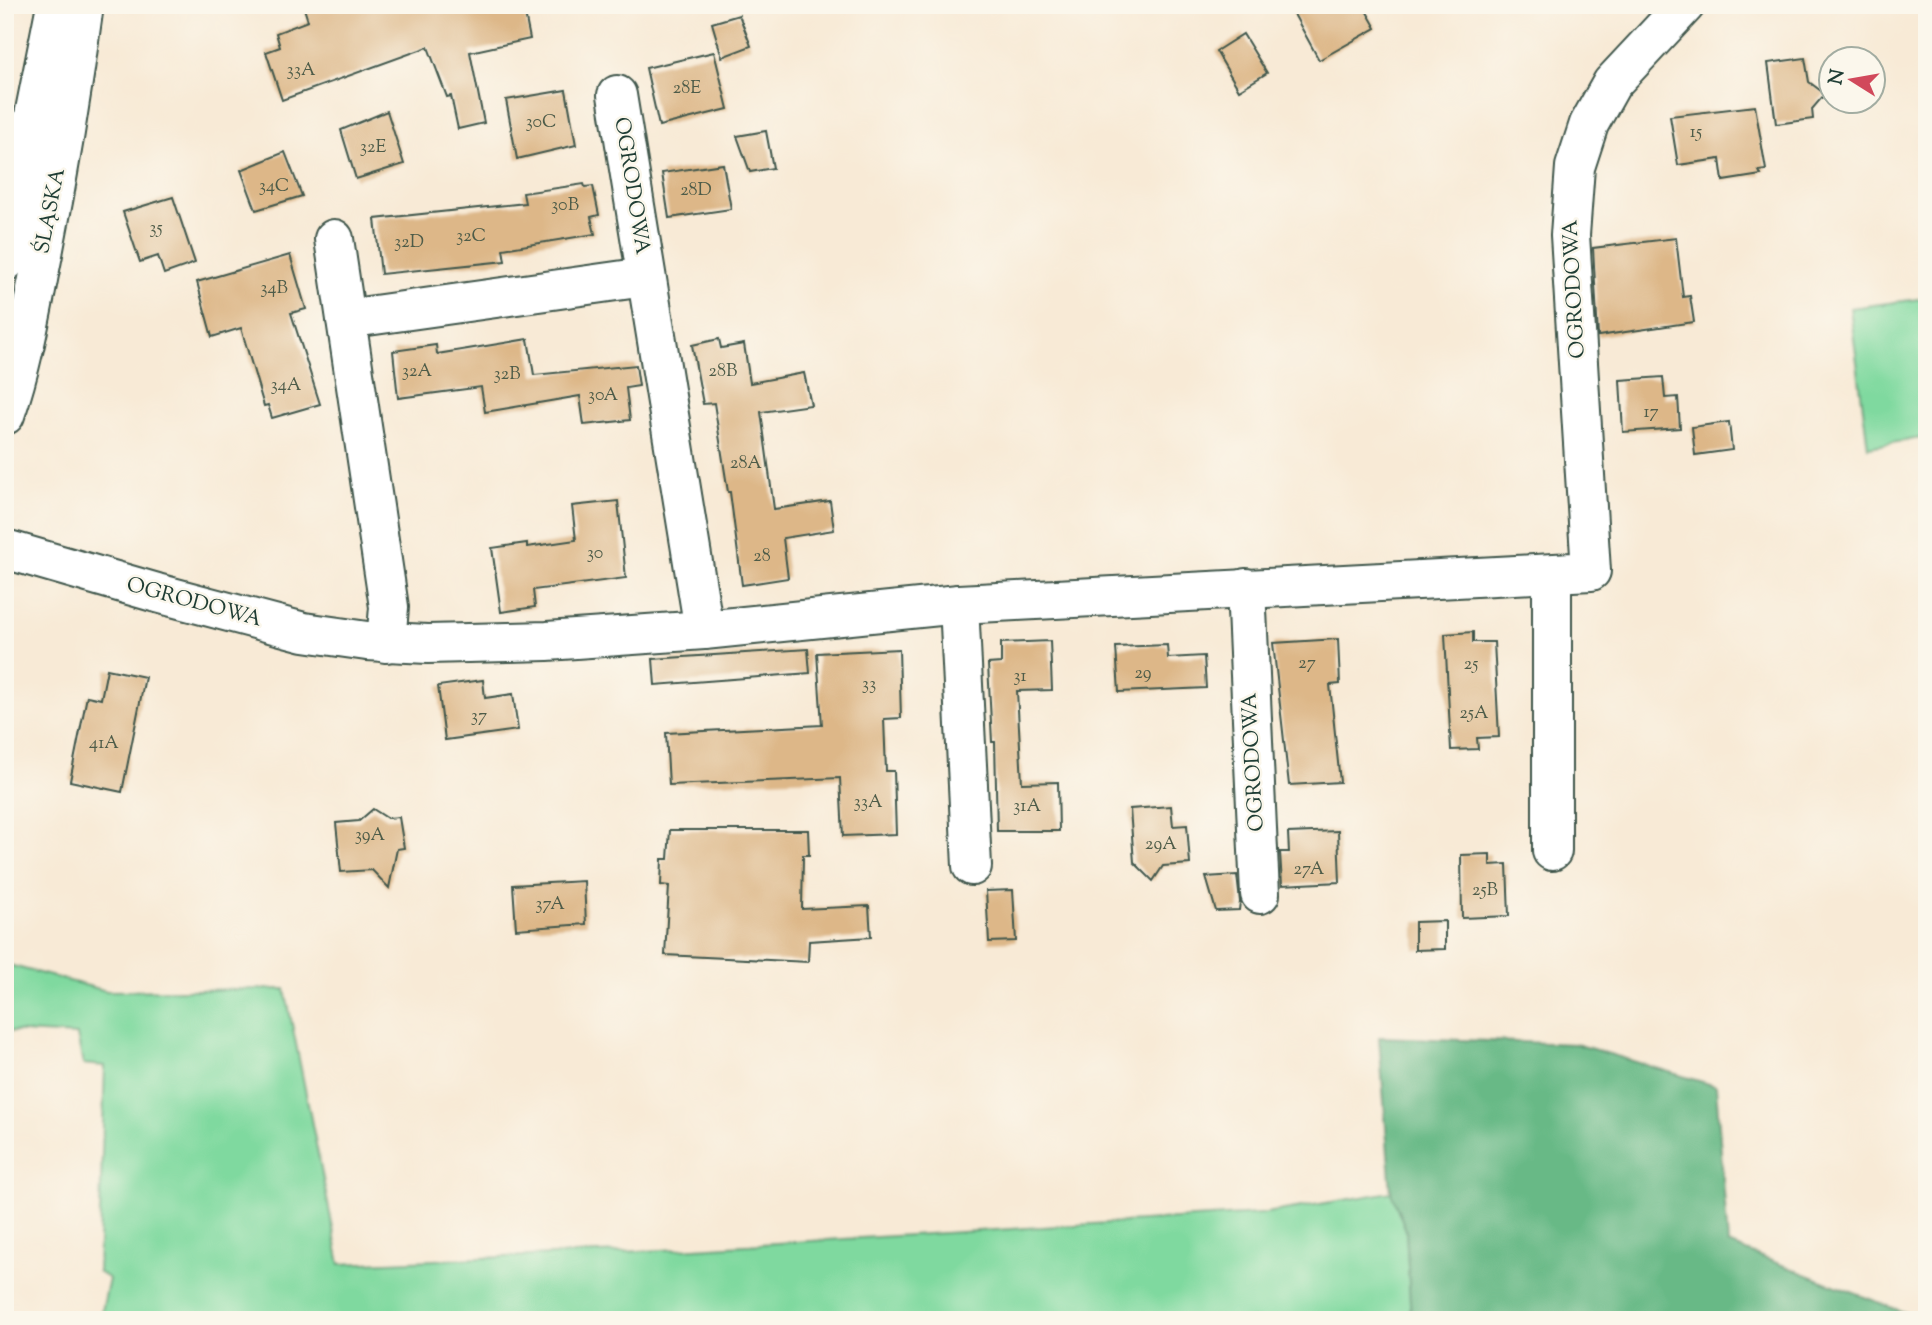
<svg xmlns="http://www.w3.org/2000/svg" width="1932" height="1325" viewBox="0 0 1932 1325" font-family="'Sorts Mill Goudy',serif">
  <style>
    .green { fill: #7fd99f; stroke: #4f8b6a; stroke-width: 2 }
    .forest { fill: #67b986; stroke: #437b5d; stroke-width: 2 }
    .building { fill: #ddb788 }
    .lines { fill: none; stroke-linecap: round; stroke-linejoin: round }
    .minor-casing { stroke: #40574c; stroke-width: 42 }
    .minor { stroke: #fff; stroke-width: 38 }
    .labels { text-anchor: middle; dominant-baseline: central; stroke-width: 5; stroke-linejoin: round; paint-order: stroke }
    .number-label { font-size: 18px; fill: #4e5c49 }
    .street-label { font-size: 21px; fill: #1f3d34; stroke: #fbf7ec }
  </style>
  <rect width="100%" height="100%" fill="#fbf7ec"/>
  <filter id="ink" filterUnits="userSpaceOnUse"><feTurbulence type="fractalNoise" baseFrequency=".0143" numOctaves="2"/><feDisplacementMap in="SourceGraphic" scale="14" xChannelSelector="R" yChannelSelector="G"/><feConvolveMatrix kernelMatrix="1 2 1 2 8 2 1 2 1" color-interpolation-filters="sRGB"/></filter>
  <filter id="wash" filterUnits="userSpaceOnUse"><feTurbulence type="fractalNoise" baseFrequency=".00686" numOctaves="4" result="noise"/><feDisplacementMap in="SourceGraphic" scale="28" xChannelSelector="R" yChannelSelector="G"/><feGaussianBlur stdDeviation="1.57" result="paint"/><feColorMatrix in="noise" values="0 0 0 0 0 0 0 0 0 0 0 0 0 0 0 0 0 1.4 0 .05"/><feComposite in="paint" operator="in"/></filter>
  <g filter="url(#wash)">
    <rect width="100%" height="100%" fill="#f8ead6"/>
    <g class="green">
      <path d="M1927,298V437L1868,447L1850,308Z"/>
      <path d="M5,964L107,991L285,989L340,1264L645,1251L1260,1214L1391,1192L1406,1230L1411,1320H100L109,1279L98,1272L105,1066L83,1064L77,1035L5,1031Z"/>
    </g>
    <path class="forest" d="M1379,1037L1576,1044L1716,1086L1728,1244L1924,1320H1411L1406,1230L1391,1192Z"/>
    <g id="blocks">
      <g class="building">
        <path d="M303,5H510L512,11L524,9L530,39L470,52L484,123L458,129L451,96L447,97L428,47L282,100L266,52L280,47L276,33L308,21Z"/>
        <path d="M1289,5H1363L1376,28L1319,60Z"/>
        <path d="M739,15L751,46L722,57L712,23Z"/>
        <path d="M1243,34L1267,73L1239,90L1216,51Z"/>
        <path d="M714,52L728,109L659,126L646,68Z"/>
        <path d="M1805,58L1809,82L1825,94L1812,109L1813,119L1776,124L1768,63Z"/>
        <path d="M566,90L576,145L517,159L506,100Z"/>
        <path d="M1755,106L1766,170L1759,171L1761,175L1723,181L1720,159L1678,165L1670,116Z"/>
        <path d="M387,111L404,164L356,179L341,130Z"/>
        <path d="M766,131L773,168L750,172L737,136Z"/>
        <path d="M285,152L302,196L256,210L241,170Z"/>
        <path d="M723,164L731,209L669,218L662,173Z"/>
        <path d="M584,184L585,187L593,186L599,215L591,217L595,234L503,249L505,261L381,274L375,219L525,203L523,193Z"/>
        <path d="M173,197L195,263L164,274L158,256L140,262L123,212Z"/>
        <path d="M1676,238L1683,297L1690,296L1694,322L1598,336L1593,248Z"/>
        <path d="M290,255L306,309L291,313L320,404L272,418L268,405L264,406L241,328L212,337L197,282Z"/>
        <path d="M528,339L534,375L636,365L639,386L626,388L630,420L584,425L580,396L485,412L481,387L398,398L393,351L436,345L437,354Z"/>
        <path d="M719,339L721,348L744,344L750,383L804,373L811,405L761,412L774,509L830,501L834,530L783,538L788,578L742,585L730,492H728L714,403L703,404L692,345Z"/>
        <path d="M1663,377L1665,398L1678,397L1680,428L1623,432L1620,380Z"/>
        <path d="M1729,422L1732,450L1695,455L1692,427Z"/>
        <path d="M618,501L626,578L533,590L535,607L501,612L492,548L527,543V547L576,540L572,506Z"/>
        <path d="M1473,632V642H1494L1499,737L1477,738L1478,749L1451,750L1445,634Z"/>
        <path d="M1338,639L1340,684L1330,685L1340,782L1289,785L1273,643Z"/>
        <path d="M1050,641L1052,690L1017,691L1022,783L1058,782L1059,831H997L995,742H992L988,664L1001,663V643Z"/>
        <path d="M1167,645L1168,658L1204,656L1206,688L1119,692L1116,647Z"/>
        <path d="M808,649L810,673L655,685L653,659Z"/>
        <path d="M899,649L901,718L884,719L886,771H894L896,834L843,836L840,778L669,785L666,733L822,725L817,653Z"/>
        <path d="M107,669L145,677L122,792L70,781L87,696L101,699Z"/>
        <path d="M483,680L485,698L513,694L518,730L445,740L438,686Z"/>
        <path d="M1171,806L1173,826L1187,825L1190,864L1163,866L1153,881L1134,862L1130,809Z"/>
        <path d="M373,809L387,818L399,817L404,848L397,849L389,888L372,870L341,872L336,823L359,821Z"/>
        <path d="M670,830H808L809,855H803L802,909L869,906L871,937L809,941L808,962L665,955L669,886L661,885L662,859H668Z"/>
        <path d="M1338,831L1340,882L1282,885L1280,852H1289L1288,833Z"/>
        <path d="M1490,854V865L1507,864L1509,916L1462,918L1461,855Z"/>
        <path d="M1237,875L1240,902L1239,910L1216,911L1206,877Z"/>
        <path d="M584,881L586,924L516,929L513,885Z"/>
        <path d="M1013,890L1016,941L989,942L986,891Z"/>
        <path d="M1445,921V949L1415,950V922Z"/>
      </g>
    </g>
  </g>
  <g filter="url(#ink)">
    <use href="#blocks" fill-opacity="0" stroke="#40574c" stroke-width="2"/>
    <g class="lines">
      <defs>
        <g id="minor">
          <path d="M617,95L704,630"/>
          <path d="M334,239L389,607L386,643"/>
          <path d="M5,262L56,5"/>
          <path d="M346,319L645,277"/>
          <path d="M5,415C21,369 30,321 39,274C57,185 72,95 84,5"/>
          <path d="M5,549L157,593L304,632L367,641L428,644L547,641L704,630L959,604L1591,571L1570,235L1575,167L1589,124L1612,83L1685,5"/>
          <path d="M1246,588L1260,894"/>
          <path d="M959,604L972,866"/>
          <path d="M1552,851V574"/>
        </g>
      </defs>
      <use href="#minor" class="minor-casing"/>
      <use href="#minor" class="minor"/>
    </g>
  </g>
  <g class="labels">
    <g class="number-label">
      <text x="301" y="71">33A</text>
      <text x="687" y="89">28E</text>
      <text x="541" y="123">30C</text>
      <text x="1696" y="133">15</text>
      <text x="373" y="148">32E</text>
      <text x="274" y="187">34C</text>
      <text x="696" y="191">28D</text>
      <text x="565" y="206">30B</text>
      <text x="156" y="229">35</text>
      <text x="471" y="237">32C</text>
      <text x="409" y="243">32D</text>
      <text x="274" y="289">34B</text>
      <text x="417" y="372">32A</text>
      <text x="723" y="372">28B</text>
      <text x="507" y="375">32B</text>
      <text x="286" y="386">34A</text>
      <text x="603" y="396">30A</text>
      <text x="1651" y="413">17</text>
      <text x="746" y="464">28A</text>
      <text x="595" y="554">30</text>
      <text x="762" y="557">28</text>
      <text x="1307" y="664">27</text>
      <text x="1471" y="665">25</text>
      <text x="1143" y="674">29</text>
      <text x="1020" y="677">31</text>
      <text x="869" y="685">33</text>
      <text x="1474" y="714">25A</text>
      <text x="479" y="717">37</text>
      <text x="104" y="744">41A</text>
      <text x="868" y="803">33A</text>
      <text x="1027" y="807">31A</text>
      <text x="370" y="836">39A</text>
      <text x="1161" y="845">29A</text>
      <text x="1309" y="870">27A</text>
      <text x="1485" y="891">25B</text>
      <text x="550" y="905">37A</text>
    </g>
    <g class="street-label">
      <text transform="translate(631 186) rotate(81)">OGRODOWA</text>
      <text transform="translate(51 211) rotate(-79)">ŚLĄSKA</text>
      <text transform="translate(1575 289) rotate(-93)">OGRODOWA</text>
      <text transform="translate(194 603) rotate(15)">OGRODOWA</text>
      <text transform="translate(1254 762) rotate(-93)">OGRODOWA</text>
    </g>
  </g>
  <rect width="1932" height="1325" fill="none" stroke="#fbf7ec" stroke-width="28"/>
  <g transform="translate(1852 80) rotate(281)"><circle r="33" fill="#fbf7ec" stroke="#a3ada2" stroke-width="2"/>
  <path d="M0-5L12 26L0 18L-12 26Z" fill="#d1495b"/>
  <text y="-10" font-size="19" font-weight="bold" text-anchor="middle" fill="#1f3d34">N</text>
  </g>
</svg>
